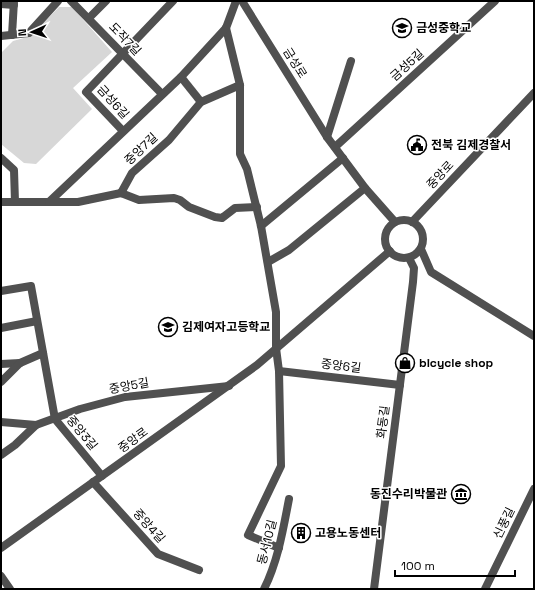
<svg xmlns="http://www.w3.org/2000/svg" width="535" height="590" viewBox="0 0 535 590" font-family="'Space Grotesk','Noto Sans KR',sans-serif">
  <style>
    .green { fill: #d7d7d7 }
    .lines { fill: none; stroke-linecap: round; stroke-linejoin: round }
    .minor { stroke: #505050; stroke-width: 8 }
    .tertiary { stroke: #505050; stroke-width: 8 }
    .labels { text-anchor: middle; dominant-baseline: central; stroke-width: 3; stroke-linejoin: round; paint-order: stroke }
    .poi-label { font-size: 12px; font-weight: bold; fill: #000; stroke: #fff; text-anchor: start }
    .street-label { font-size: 12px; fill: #000; stroke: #fff }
  </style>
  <rect width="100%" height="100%" fill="#fff"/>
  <path class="green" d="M59,7H72L112,52L73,88L92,109L36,164L24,163L1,144V53L13,41L31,36Z"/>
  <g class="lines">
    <g class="minor">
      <path d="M71,1L162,94"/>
      <path d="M1,4L14,5"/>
      <path d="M89,18L106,1"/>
      <path d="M226,28L240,85V154L247,169L261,226L276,312V348L279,371L281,466L248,535L279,548"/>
      <path d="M12,35L14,1"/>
      <path d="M1,36L29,33L58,1"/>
      <path d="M181,77L201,102"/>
      <path d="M123,131L86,92L173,1"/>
      <path d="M327,137L351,61"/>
      <path d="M335,147L495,1"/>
      <path d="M1,158L14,170L15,202"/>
      <path d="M121,193L132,173L169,140L201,102L240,85"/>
      <path d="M121,193L139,200L174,198L180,200L189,207L215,217L222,218L235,208L257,207"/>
      <path d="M1,202H49L181,77L226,28L236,1"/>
      <path d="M49,202H78L121,193"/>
      <path d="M261,226L343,158"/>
      <path d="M268,262L289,250L365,188"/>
      <path d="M1,291L31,286L55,419L102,476"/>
      <path d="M1,328L37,321"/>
      <path d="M1,364L20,363"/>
      <path d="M279,371L400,385"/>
      <path d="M1,382L20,363L43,353"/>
      <path d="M1,422L36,425"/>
      <path d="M1,455L15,445L36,425L80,409L125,397L229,386"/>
      <path d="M93,482L158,554L199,570"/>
      <path d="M1,576L10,589"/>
      <path d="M264,589C278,561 283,530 289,499"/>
      <path d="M374,589L413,282L414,268L409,258"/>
      <path d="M485,589L534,489"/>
    </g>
    <g class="tertiary">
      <path d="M242,1L327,137L365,188L395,222"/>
      <circle cx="404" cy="239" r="19"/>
      <path d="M412,222L534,93"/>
      <path d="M421,249L431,272L534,336"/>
      <path d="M1,548L257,365L390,251"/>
    </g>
  </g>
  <defs>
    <symbol id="school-ring" viewBox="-11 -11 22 22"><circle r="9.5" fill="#fff" stroke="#000" stroke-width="1.5"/><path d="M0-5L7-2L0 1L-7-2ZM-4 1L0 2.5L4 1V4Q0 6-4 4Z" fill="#000"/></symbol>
    <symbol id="civic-ring" viewBox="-11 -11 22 22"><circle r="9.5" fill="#fff" stroke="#000" stroke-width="1.5"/><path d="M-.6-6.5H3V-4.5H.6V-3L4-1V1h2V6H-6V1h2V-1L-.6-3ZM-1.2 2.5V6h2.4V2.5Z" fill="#000"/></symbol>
    <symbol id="shop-ring" viewBox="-11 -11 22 22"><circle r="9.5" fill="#fff" stroke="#000" stroke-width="1.5"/><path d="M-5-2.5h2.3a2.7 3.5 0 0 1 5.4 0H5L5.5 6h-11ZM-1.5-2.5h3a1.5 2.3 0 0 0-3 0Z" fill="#000"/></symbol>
    <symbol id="museum-ring" viewBox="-11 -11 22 22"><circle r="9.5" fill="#fff" stroke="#000" stroke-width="1.5"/><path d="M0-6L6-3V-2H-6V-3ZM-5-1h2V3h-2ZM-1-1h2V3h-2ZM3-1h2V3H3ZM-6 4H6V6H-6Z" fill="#000"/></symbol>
    <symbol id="building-ring" viewBox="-11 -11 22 22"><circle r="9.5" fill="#fff" stroke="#000" stroke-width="1.5"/><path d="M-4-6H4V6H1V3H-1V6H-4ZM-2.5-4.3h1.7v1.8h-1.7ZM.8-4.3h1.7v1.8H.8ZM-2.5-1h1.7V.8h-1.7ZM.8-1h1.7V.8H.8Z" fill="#000"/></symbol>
  </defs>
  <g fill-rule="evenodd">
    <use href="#school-ring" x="391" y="17" width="22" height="22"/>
    <use href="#civic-ring" x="406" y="134" width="22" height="22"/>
    <use href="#school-ring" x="157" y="316" width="22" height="22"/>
    <use href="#shop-ring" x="394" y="352" width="22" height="22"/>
    <use href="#museum-ring" x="450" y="483" width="22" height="22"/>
    <use href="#building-ring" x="290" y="522" width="22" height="22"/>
  </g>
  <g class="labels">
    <g class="poi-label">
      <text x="416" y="28">금성중학교</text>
      <text x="431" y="145">전북 김제경찰서</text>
      <text x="182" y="327">김제여자고등학교</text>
      <text x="419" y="363">bicycle shop</text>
      <text x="447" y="494" text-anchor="end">동진수리박물관</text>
      <text x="315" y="533">고용노동센터</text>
    </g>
    <g class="street-label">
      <text transform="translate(125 39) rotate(46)">도작7길</text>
      <text transform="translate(295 63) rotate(58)">금성로</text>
      <text transform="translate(407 65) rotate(-42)">금성5길</text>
      <text transform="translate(113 102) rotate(48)">금성6길</text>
      <text transform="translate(141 149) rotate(-43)">중앙7길</text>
      <text transform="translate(440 175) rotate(-47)">중앙로</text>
      <text transform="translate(341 366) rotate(7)">중앙6길</text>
      <text transform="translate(129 386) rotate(-10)">중앙5길</text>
      <text transform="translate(383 422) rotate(-83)">화동길</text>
      <text transform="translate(82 433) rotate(50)">중앙3길</text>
      <text transform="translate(133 440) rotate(-36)">중앙로</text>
      <text transform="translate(504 523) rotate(-64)">신풍길</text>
      <text transform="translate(149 526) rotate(48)">중앙4길</text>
      <text transform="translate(267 542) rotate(-76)">동서10길</text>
    </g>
  </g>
  <rect width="535" height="590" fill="none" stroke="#000000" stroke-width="4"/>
  <g transform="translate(32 32) rotate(267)" stroke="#ffffff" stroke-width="3" paint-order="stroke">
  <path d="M0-3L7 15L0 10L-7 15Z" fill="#000000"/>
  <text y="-6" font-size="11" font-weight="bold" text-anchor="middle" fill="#000000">N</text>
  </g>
  <path d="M395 570v6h120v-6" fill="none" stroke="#000000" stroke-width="2"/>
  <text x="401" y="570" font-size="12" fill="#000000" stroke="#ffffff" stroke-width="3" paint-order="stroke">100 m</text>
</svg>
